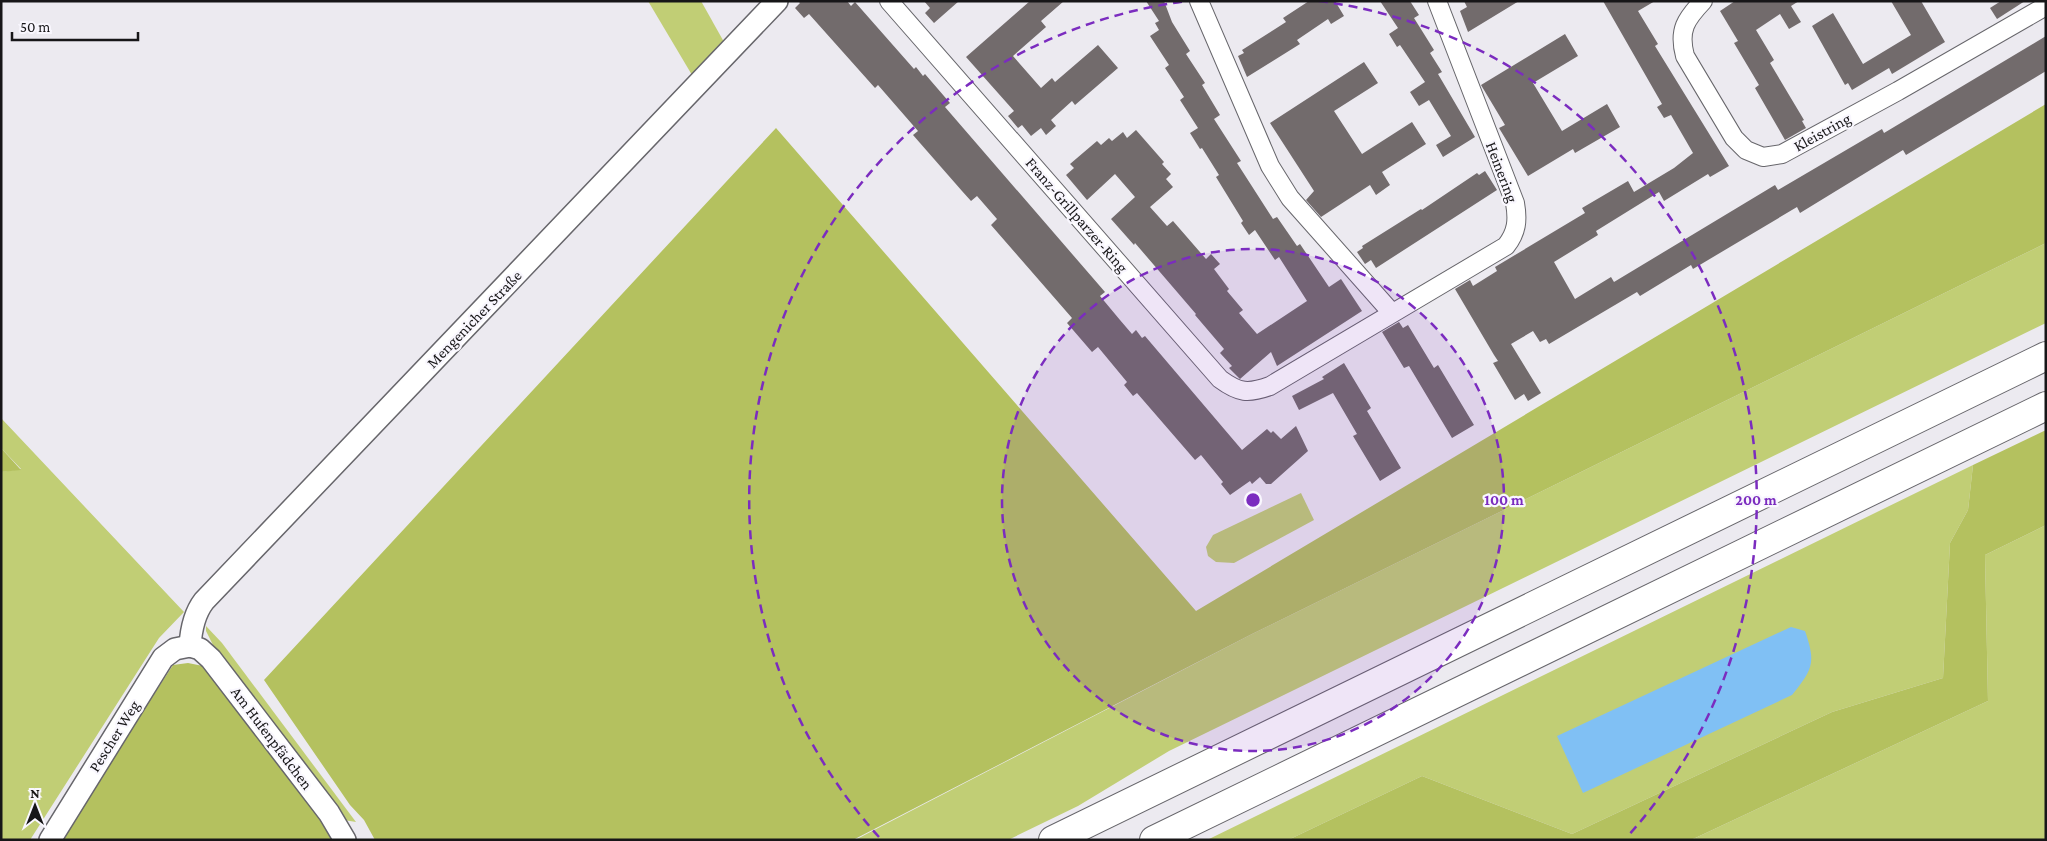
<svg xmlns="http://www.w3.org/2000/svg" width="2047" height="841" viewBox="0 0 2047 841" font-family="'Crimson Pro',serif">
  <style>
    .green { fill: #c1ce75 }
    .forest { fill: #b4c15f }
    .water { fill: #80c0f4 }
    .building { fill: #726b6c }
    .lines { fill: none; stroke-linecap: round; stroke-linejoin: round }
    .minor-casing { stroke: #67666b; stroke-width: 20 }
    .tertiary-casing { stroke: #67666b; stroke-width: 24 }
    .motorway-casing { stroke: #67666b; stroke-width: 30 }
    .minor { stroke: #fff; stroke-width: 18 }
    .tertiary { stroke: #fff; stroke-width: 21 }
    .motorway { stroke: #fff; stroke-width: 28 }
    .ring { fill: none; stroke: #7b2cbf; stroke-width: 2.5; stroke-dasharray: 9 6 }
    .labels { text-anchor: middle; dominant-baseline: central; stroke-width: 4.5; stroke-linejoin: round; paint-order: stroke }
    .street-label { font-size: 16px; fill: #171618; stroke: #f9f7fe }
    .centre { fill: #7b2cbf; stroke: #f9f7fe; stroke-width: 2.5 }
    .ring-label { font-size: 15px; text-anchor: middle; font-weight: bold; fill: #7b2cbf; stroke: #f9f7fe; stroke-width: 4.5; stroke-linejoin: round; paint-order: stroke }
  </style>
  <rect width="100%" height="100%" fill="#eceaf0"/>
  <g class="green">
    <path d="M648,1H701L724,42L692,75Z"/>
    <path d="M2046,243V323L1169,751L1078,806L1008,840H855L1252,634Z"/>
    <path d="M1,418L184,612L159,638L30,840H1V472L21,469L1,448Z"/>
    <path d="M1973,465L1968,510L1950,543L1943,678L1832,712L1572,834L1422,776L1288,840H1207Z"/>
    <path d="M1301,493L1314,520L1234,563L1216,562L1208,556L1206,547L1213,535Z"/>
    <path d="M2046,525V840H1691L1988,701L1985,555Z"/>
    <path d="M206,626L222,643L356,822L344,820L215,649L206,631Z"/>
  </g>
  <g class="forest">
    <path d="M2046,104V243L1252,634L853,840H375L364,820L350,805L264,680L776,128L1196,611Z"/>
    <path d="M2046,430V525L1985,555L1988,701L1691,840H1288L1422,776L1572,834L1832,712L1943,678L1950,543L1968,510L1973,465Z"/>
    <path d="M1,448L21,470L1,472Z"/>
    <path d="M188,663L203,666L337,840H59L173,665Z"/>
  </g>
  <path class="water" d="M1791,627L1805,631C1816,663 1813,669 1792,695L1583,793L1557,736Z"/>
  <g class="building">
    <path d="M798,1H847L851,6L855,2L914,69L916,67L923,76L925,74L950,103L945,107L1105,292L1100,296L1120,320L1132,334L1136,330L1142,338L1145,336L1242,450L1267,429L1271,433L1273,431L1281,439L1296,426L1308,451L1271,484H1266L1260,477L1252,484L1250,481L1230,495L1221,484L1223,482L1201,455L1195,460L1137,393L1133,396L1124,385L1127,382L1098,347L1092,352L1067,323L1072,318L991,225L997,219L977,196L971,201L962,191L913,135L918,131L878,85L875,88L809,14L804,18L795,8L800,3Z"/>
    <path d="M924,1H959L934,23L925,13L930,8Z"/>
    <path d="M1030,1H1064L1041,21L1046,27L1013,56L1041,88L1052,78L1055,82L1098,45L1118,68L1075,105L1072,101L1051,120L1056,126L1046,135L1041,128L1031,136L1022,125L1018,128L1008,116L1014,111L966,57Z"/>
    <path d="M1146,1H1164L1172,22L1190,51L1186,54L1205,83L1202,85L1220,115L1214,119L1241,161L1237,163L1273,219L1277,217L1297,246L1300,244L1329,287L1341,279L1362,311L1277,366L1271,352L1240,379L1229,368L1232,366L1220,353L1224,349L1195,315L1196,314L1135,243L1134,245L1111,219L1135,197L1115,174L1087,200L1066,175L1074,168L1070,164L1097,141L1101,145L1109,138L1112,141L1123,132L1127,138L1136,130L1164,162L1162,164L1171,174L1166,179L1173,187L1150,207L1167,226L1173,221L1206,259L1211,254L1220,264L1214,269L1229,289L1227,291L1243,310L1239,313L1257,334L1307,301L1279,257L1275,260L1255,230L1249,235L1241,223L1243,221L1216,177L1219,175L1202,148L1200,149L1190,133L1198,128L1180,100L1184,97L1165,68L1169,65L1150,36L1159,30L1155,23L1159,21Z"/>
    <path d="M1309,1H1335L1344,16L1331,24L1328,19L1297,40L1300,44L1247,77L1238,56L1244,53L1242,50L1286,22L1283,18Z"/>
    <path d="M1380,1H1410L1419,15L1414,18L1434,50L1430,53L1442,72L1438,74L1475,137L1443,157L1436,145L1451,136L1429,100L1419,106L1410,92L1425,82L1400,45L1397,47L1389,34L1398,28Z"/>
    <path d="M1464,1H1519L1468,32L1460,11L1467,7Z"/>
    <path d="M1603,1H1655L1638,11L1658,44L1655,46L1729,166L1710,177L1708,174L1664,201L1659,192L1596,231L1598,235L1554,262L1575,299L1611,277L1614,282L1775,185L1778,190L1882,129L1884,133L2046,36V71L1906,155L1903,150L1800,213L1797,207L1693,269L1691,265L1640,296L1637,292L1549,344L1546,339L1540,342L1533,331L1511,344L1541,393L1528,401L1524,394L1515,400L1493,363L1498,361L1494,355L1455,289L1470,280L1473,286L1497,271L1495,267L1585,213L1582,208L1628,181L1634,192L1674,168L1693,153L1671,115L1664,118L1657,107L1662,104Z"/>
    <path d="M1735,1H1799L1791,6L1801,22L1789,29L1780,14L1756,30L1774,60L1770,63L1804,120L1802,121L1806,128L1785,140L1755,88L1759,85L1734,43L1738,41L1720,11Z"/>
    <path d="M1891,1H1921L1945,42L1892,74L1889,68L1852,90L1848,83L1845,85L1812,26L1833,13L1863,64L1911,35Z"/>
    <path d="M2001,1H2025L1997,19L1990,8Z"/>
    <path d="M1565,34L1578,56L1533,83L1562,131L1607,104L1620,127L1575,153L1573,149L1528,176L1499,128L1505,125L1481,85Z"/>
    <path d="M1364,62L1378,83L1334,111L1362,154L1412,122L1426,144L1382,172L1390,185L1376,195L1370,185L1321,217L1306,200L1314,191L1270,123Z"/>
    <path d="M1485,171L1497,190L1376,268L1371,260L1365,264L1357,252L1363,248L1362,246L1421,209L1422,210L1477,173L1479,175Z"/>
    <path d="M1399,322L1403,328L1408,325L1434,368L1438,365L1474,425L1452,438L1409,366L1404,368L1382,332Z"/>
    <path d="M1344,363L1371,408L1367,411L1401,468L1380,481L1353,436L1357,434L1333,393L1299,410L1292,396L1324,379L1322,377Z"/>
  </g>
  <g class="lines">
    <defs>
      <g id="minor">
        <path d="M889,1L1220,379C1239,393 1248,394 1270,386L1506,246C1517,232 1518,220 1515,203L1437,1"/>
        <path d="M1199,1L1270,166L1290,198L1392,313"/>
        <path d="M1703,1C1686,19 1678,30 1685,56L1734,138L1746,150L1763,157L1782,154L1898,91L2046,6"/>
      </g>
      <g id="tertiary">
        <path d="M190,646C191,630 194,614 204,601L777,1"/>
        <path d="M190,646L200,649L211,659L329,813L345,840"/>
        <path d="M50,840L163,658L175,649L190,646"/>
      </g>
      <g id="motorway">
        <path d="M1053,840L2046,356"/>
        <path d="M1154,840L2046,406"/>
      </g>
    </defs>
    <use href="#minor" class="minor-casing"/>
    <use href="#tertiary" class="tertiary-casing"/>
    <use href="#motorway" class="motorway-casing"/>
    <use href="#minor" class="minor"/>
    <use href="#tertiary" class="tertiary"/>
    <use href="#motorway" class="motorway"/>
  </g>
  <circle cx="1253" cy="500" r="251" fill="#7b2cbf" fill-opacity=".12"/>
  <g class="ring">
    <circle cx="1253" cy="500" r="251"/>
    <path d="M879 837A503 503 0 0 1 1187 1M1319 1A503 503 0 0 1 1627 837"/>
  </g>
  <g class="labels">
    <g class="street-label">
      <text transform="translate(1822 132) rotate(-29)">Kleistring</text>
      <text transform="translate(1502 172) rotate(69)">Heinering</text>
      <text transform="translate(1077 215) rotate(49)">Franz-Grillparzer-Ring</text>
      <text transform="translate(474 319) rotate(-46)">Mengenicher Straße</text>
      <text transform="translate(114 736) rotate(-58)">Pescher Weg</text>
      <text transform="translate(272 738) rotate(53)">Am Hufenpfädchen</text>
    </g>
  </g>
  <circle cx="1253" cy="500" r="8" class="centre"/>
  <g class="ring-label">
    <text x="1504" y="505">100 m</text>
    <text x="1756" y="505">200 m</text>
  </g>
  <rect width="2047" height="841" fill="none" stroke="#171618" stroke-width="5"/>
  <g transform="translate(35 806)" stroke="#f9f7fe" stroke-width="4" paint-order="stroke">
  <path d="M0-4L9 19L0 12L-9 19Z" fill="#171618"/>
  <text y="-8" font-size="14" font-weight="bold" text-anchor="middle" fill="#171618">N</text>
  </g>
  <path d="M12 32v8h126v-8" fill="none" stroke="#171618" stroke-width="2.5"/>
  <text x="20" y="32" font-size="15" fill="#171618" stroke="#f9f7fe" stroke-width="4" paint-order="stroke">50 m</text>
</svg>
